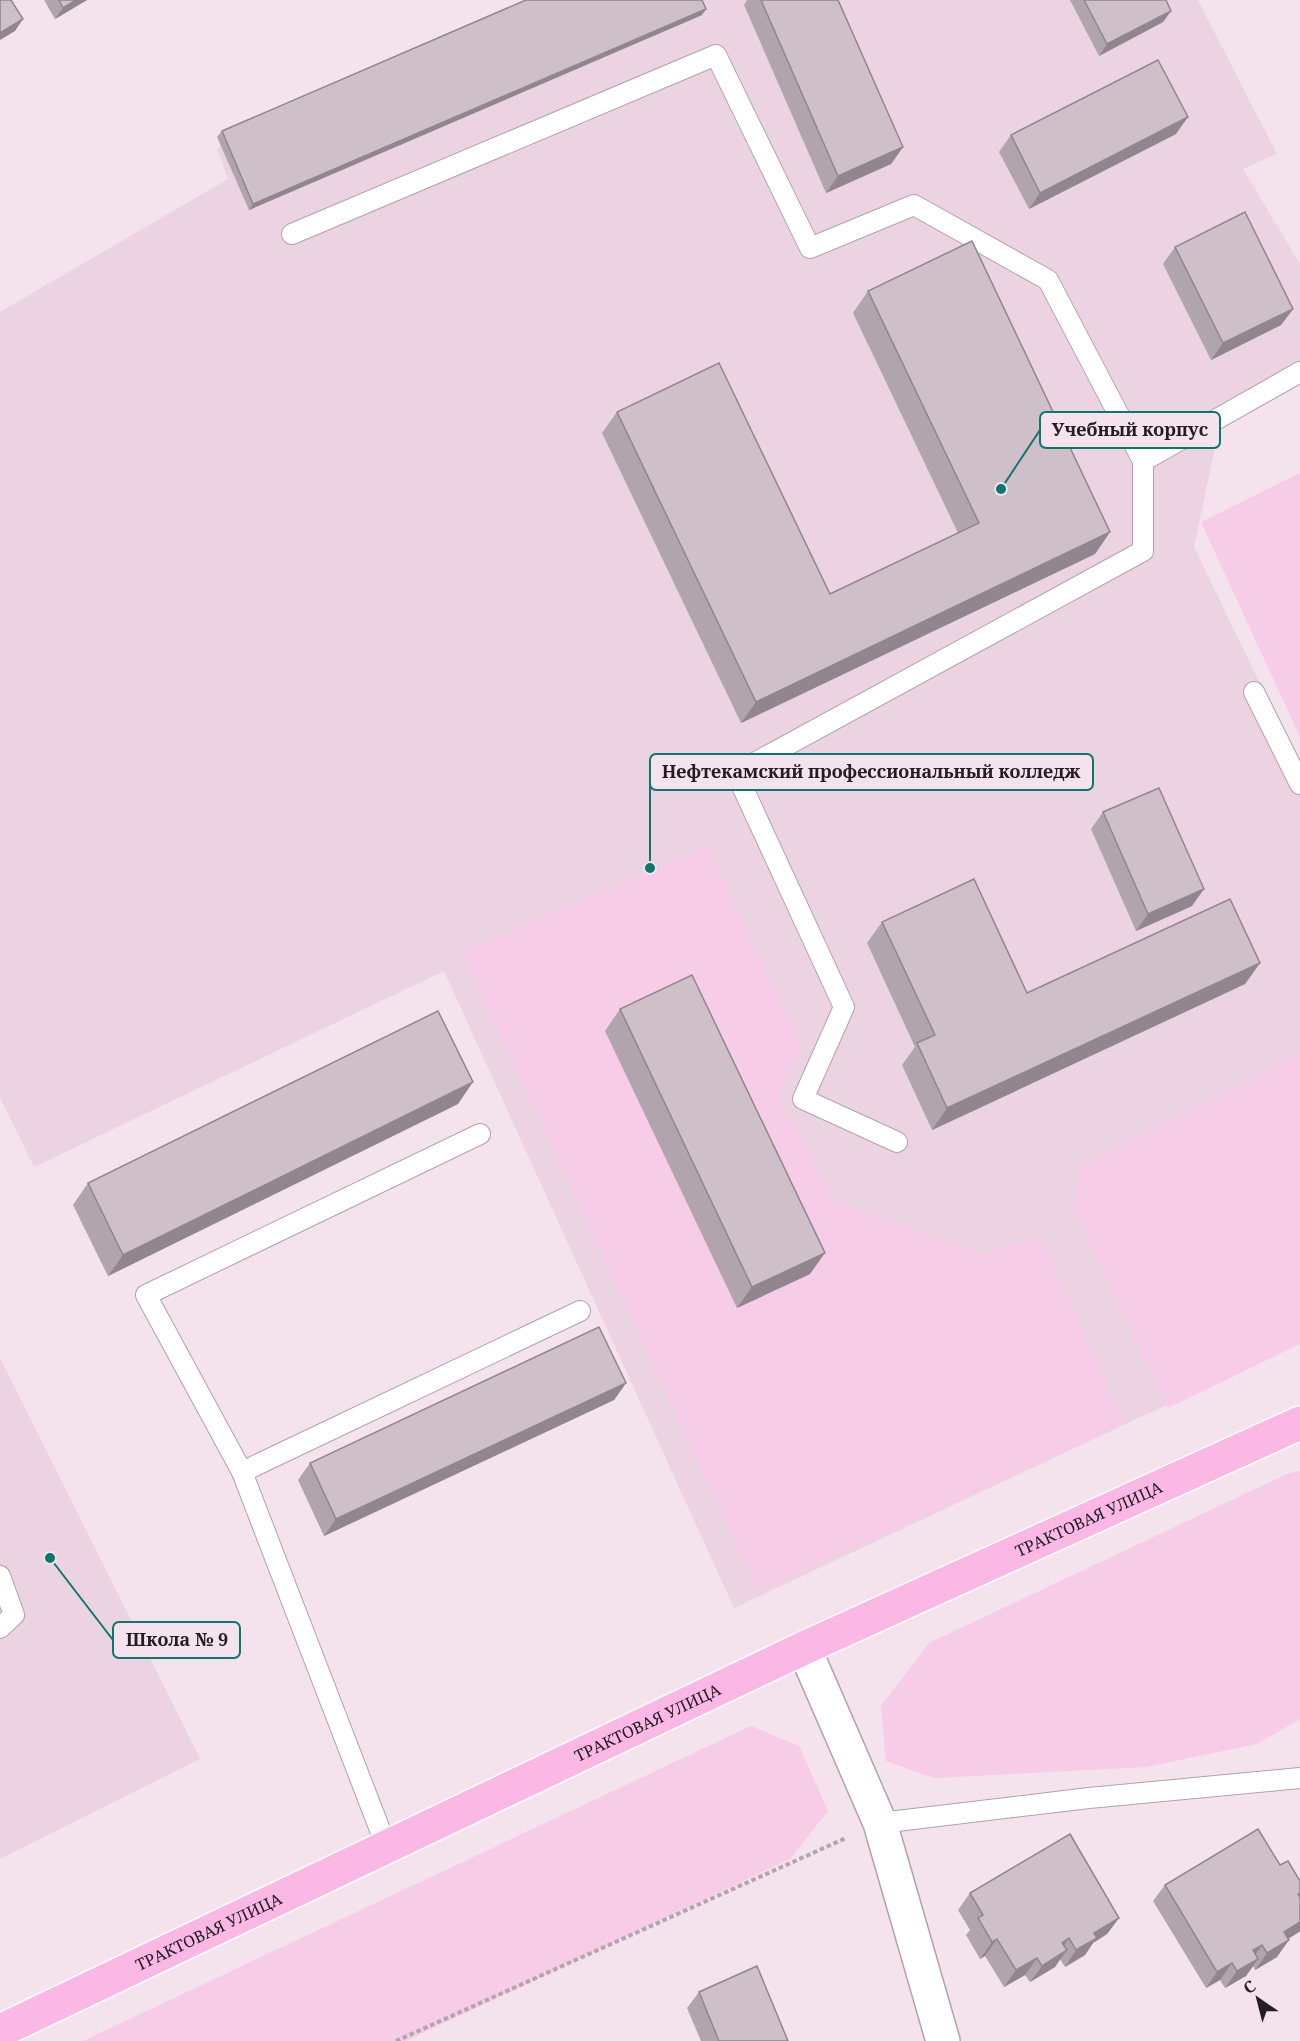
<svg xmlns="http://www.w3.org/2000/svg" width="1300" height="2041" viewBox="0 0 1300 2041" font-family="'Noto Serif',serif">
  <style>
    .built { fill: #ebd3e2 }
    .green { fill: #f6cce6 }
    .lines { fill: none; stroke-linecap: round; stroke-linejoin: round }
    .service-casing { stroke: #b2a2ac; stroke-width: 22 }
    .minor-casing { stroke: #b2a2ac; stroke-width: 36 }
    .primary-casing { stroke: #fff; stroke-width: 36 }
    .path { stroke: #b3a4ad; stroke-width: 4; stroke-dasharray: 4.5 3; stroke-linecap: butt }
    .service { stroke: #fff; stroke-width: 20 }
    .minor { stroke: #fff; stroke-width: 33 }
    .primary { stroke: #fbb8e5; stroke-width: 33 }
    .wall { fill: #b2a4ad }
    .shaded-wall { fill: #91868d }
    .building { fill: #cfbfc9; stroke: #91868d; stroke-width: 1.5 }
    .labels { text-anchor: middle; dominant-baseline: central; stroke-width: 4.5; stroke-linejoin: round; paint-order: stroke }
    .street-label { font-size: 16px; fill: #241e22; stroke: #f4e2ed }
    .leader { fill: none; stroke: #0f766e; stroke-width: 2 }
    .callout-dot { fill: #0f766e; stroke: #f4e2ed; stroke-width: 2 }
    .callout { fill: #f4e2ed; stroke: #0f766e; stroke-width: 2 }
    .callout-label { font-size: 18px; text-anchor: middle; font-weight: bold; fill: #241e22 }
  </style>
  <rect width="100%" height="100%" fill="#f4e2ed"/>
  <g class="built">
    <path d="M560,0H1198L1277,154L1243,169L1300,264V384L1220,425L1194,547L1300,766V1342L734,1608L444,971L34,1167L0,1097V312L228,179L217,149Z"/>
    <path d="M0,1358L200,1759L0,1859Z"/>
  </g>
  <g class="green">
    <path d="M1300,473V737L1201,522Z"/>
    <path d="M707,846L803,1047L778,1096L835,1201L983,1255L1040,1235L1125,1424L758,1591L462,952Z"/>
    <path d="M1300,1054V1344L1168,1408L1072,1207L1083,1164Z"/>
    <path d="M1300,1471V1719L1257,1744L1146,1767L934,1778L886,1761L881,1706L929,1643L1289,1473Z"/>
    <path d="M751,1726L799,1746L828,1811L790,1859L406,2041H83Z"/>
  </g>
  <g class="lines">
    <defs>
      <g id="service">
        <path d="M292,234L716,55L810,248L914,205L1048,280L1143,461"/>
        <path d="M1254,692L1300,784"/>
        <path d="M897,1142L803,1099L844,1007L736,773L1143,551V461L1300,372"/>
        <path d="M242,1472L580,1311"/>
        <path d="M0,1576L14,1615L0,1628"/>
        <path d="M880,1823L1089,1798L1300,1778"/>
        <path d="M387,1848L242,1472L146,1295L480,1134"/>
      </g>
      <path id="minor" d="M804,1648L880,1823L943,2041"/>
      <g id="primary">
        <path id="s1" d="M0,2031L804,1648L1300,1423"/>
      </g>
    </defs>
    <use href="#service" class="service-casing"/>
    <use href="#minor" class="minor-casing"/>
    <use href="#primary" class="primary-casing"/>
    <path class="path" d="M396,2041L846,1838"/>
    <use href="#service" class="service"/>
    <use href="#minor" class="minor"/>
    <use href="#primary" class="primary"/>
  </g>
  <g class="wall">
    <path d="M44,0H87L55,19Z"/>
    <path d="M747,0H838L903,147L891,164L826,193L744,5Z"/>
    <path d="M1070,0H1166L1171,11L1163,22L1099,56Z"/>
    <path d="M702,15L249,210L217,137L222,131Z"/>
    <path d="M1176,134L1029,209L999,152L1011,135Z"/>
    <path d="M1175,247L1293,309L1281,325L1211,360L1163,264Z"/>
    <path d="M868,291L1110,532L1095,554L741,723L602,433L617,412L830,594L958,533L853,313Z"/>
    <path d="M1103,812L1192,906L1136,931L1091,829Z"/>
    <path d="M882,922L1027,993L1260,963L1245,984L932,1130L902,1065L915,1047L867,943Z"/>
    <path d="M620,1009L810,1274L737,1308L605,1031Z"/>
    <path d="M458,1104L108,1276L73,1205L88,1183Z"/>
    <path d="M626,1383L614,1400L324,1536L298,1480L310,1463Z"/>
    <path d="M1280,1865L1300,1881V1931L1288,1939L1277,1957L1255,1970L1253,1966L1246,1976L1225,1988L1220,1980L1206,1988L1153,1901L1165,1885Z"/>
    <path d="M970,1893L1119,1918L1107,1934L1093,1943L1085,1955L1065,1967L1060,1959L1055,1967L1030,1982L1025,1975L1004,1987L985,1956L980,1959L966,1935L970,1930L958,1910Z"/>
    <path d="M699,1992L788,2041H701L687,2008Z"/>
  </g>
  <g class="shaded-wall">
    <path d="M76,0H87L55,19L63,8Z"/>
    <path d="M706,9L702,15L249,210L253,204Z"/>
    <path d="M1171,11L1163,22L1099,56L1107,44Z"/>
    <path d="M23,19L15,31L0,40V33Z"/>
    <path d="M1188,117L1176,134L1029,209L1040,193Z"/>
    <path d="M903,147L891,164L826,193L838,176Z"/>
    <path d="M1293,309L1281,325L1211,360L1223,343Z"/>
    <path d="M1110,532L1095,554L741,723L756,702Z"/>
    <path d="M1204,889L1192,906L1136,931L1148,914Z"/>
    <path d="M1260,963L1245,984L932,1130L947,1108Z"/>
    <path d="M473,1082L458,1104L108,1276L123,1255Z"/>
    <path d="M825,1253L810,1274L737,1308L752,1287Z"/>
    <path d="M626,1383L614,1400L324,1536L336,1519Z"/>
    <path d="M1119,1918L1107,1934L1093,1943L1085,1955L1065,1967L1076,1950L1094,1933Z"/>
    <path d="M1300,1922V1931L1299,1932L1272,1949L1284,1932Z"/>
    <path d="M1069,1938L1058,1955L1062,1943Z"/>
    <path d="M997,1939L985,1956L980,1959L992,1942Z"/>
    <path d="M1289,1940L1277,1957L1255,1970L1267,1953Z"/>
    <path d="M1262,1945L1250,1962L1253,1950Z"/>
    <path d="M1067,1950L1055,1967L1030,1982L1042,1966Z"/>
    <path d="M1037,1958L1025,1975L1004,1987L1016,1970Z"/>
    <path d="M1258,1959L1246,1976L1225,1988L1237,1971Z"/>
    <path d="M1232,1963L1220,1980L1206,1988L1217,1972Z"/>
  </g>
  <g class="building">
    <path d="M0,0H11L23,19L0,33Z"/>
    <path d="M59,0H76L63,8Z"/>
    <path d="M526,0H702L706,9L253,204L222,131Z"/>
    <path d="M761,0H838L903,147L838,176Z"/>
    <path d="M1084,0H1166L1171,11L1107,44Z"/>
    <path d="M1158,60L1188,117L1040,193L1011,135Z"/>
    <path d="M1245,212L1293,309L1223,343L1175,247Z"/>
    <path d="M972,241L1110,532L756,702L617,412L719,363L830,594L979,523L868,291Z"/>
    <path d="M1159,788L1204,889L1148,914L1103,812Z"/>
    <path d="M974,879L1027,993L1230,899L1260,963L947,1108L917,1043L935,1035L882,922Z"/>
    <path d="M692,975L825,1253L752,1287L620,1009Z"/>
    <path d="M438,1011L473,1082L123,1255L88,1183Z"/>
    <path d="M599,1327L626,1383L336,1519L310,1463Z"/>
    <path d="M1258,1829L1280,1865L1288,1861L1300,1881V1893L1298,1894L1300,1898V1922L1284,1932L1289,1940L1267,1953L1262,1945L1253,1950L1258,1959L1237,1971L1232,1963L1217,1972L1165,1885Z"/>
    <path d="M1070,1834L1119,1918L1094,1933L1097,1938L1076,1950L1069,1938L1062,1943L1067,1950L1042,1966L1037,1958L1016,1970L997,1939L992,1942L978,1918L983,1915L970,1893Z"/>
    <path d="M757,1966L788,2041H719L699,1992Z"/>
  </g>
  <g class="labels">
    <g class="street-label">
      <text stroke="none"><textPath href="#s1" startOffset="1203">ТРАКТОВАЯ УЛИЦА</textPath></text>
      <text stroke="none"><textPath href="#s1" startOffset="717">ТРАКТОВАЯ УЛИЦА</textPath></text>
      <text stroke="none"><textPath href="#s1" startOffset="231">ТРАКТОВАЯ УЛИЦА</textPath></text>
    </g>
  </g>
  <path class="leader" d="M1001 489L1040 430M650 868L650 772M50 1558L113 1640"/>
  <g class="callout-dot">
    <circle cx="1001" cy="489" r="6"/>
    <circle cx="650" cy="868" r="6"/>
    <circle cx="50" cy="1558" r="6"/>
  </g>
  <g class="callout">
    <rect x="1040" y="412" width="180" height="36" rx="6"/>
    <rect x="650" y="754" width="443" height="36" rx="6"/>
    <rect x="113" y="1622" width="127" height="36" rx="6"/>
  </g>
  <g class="callout-label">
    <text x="1130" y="436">Учебный корпус</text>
    <text x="871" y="778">Нефтекамский профессиональный колледж</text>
    <text x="177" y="1646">Школа № 9</text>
  </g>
  <g transform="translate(1258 1999) rotate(325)" stroke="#f4e2ed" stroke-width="4.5" paint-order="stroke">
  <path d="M0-4.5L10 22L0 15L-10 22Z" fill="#241e22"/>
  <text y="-9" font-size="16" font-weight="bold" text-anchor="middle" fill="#241e22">С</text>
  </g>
</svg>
